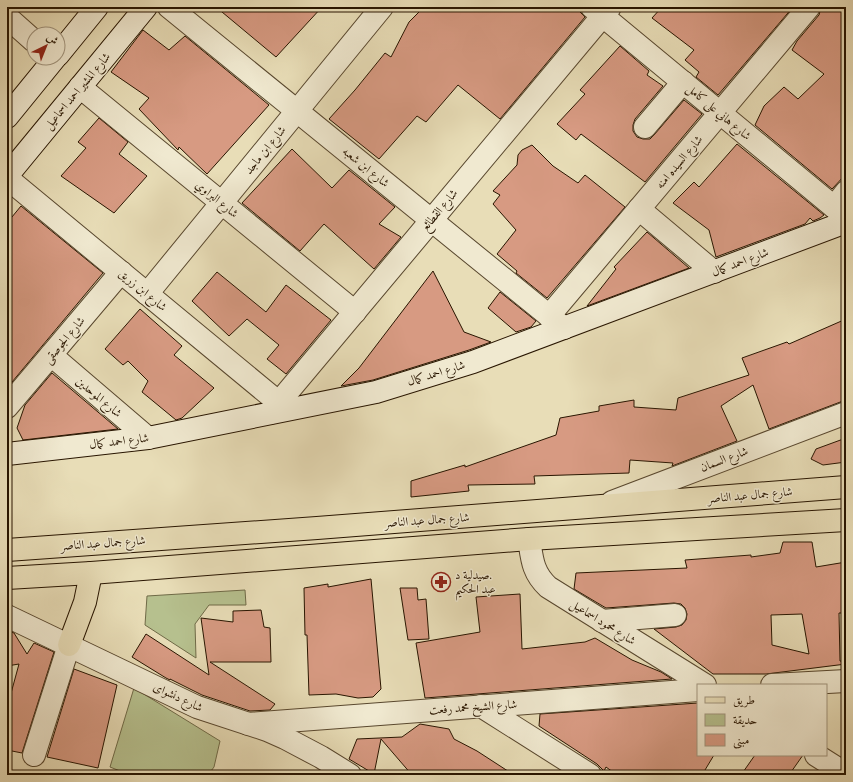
<svg xmlns="http://www.w3.org/2000/svg" width="853" height="782" viewBox="0 0 853 782" font-family="'IM FELL French Canon',Amiri,serif">
  <style>
    .green { fill: #b6c08e; stroke: #6f6a47 }
    .building { fill: #d79a82; stroke: #281500; fill-rule: evenodd }
    .lines { fill: none; stroke-linecap: round; stroke-linejoin: round }
    .street-casing { stroke: #58472e; stroke-width: 24 }
    .secondary-casing { stroke: #281500; stroke-width: 24 }
    .primary-casing { stroke: #281500; stroke-width: 24 }
    .street { stroke: #f0e9d0; stroke-width: 22 }
    .secondary { stroke: #f0e9d0; stroke-width: 22 }
    .primary { stroke: #e8ddb7; stroke-width: 22 }
    .labels { text-anchor: middle; dominant-baseline: central; stroke-width: 3; stroke-linejoin: round; paint-order: stroke }
    .street-label { font-size: 12px; fill: #281500; stroke: #f0e9d0 }
    .poi-label { font-size: 12px; fill: #281500; stroke: #f0e9d0; text-anchor: start }
  </style>
  <rect width="100%" height="100%" fill="#e8ddb7"/>
  <filter id="stains"><feTurbulence type="fractalNoise" baseFrequency=".005" numOctaves="4"/><feColorMatrix values="0 0 0 0 .2 0 0 0 0 .09 0 0 0 0 .02 0 0 0 .5 -.17"/></filter>
  <radialGradient id="worn" r=".72"><stop offset=".6" stop-color="#630" stop-opacity="0"/><stop offset="1" stop-color="#630" stop-opacity=".3"/></radialGradient>
  <g class="green">
    <path d="M245,590L246,605H209L195,624L196,658L145,625L147,596Z"/>
    <path d="M134,688L220,741L214,767L208,775H130L110,767Z"/>
  </g>
  <g class="building">
    <path d="M216,7H322L276,57Z"/>
    <path d="M424,7H580V12L585,17L500,119L458,85L426,122L417,116L379,159L329,119L355,90L385,53L391,57L409,22Z"/>
    <path d="M662,7H793L718,95L696,77L699,72L685,60L694,50L652,18Z"/>
    <path d="M821,7H846V174L832,189L755,125L764,106L784,87L798,99L824,74L792,50L797,41L819,15Z"/>
    <path d="M143,30L169,50L185,36L269,105L207,174L179,147L178,150L139,109L149,98L111,72Z"/>
    <path d="M620,46L649,71L647,75L663,86L635,119L633,125V131L637,137L643,139H650L654,135L684,100L702,114L645,182L581,134L576,140L557,124L585,94L580,90Z"/>
    <path d="M99,118L128,142L119,154L147,176L114,213L61,176L86,148L78,142Z"/>
    <path d="M737,144L824,215L820,218L813,221L810,218L805,224L716,257L709,230L673,203L694,182L699,187Z"/>
    <path d="M532,145L553,166L578,183L585,175L625,207L547,298L516,273L517,271L497,254L516,230L493,204L500,195L493,191L517,165L518,155L522,150Z"/>
    <path d="M292,149L332,188L349,170L395,207L379,224L401,237L374,269L324,224L300,251L242,203Z"/>
    <path d="M21,206L103,273L7,388V223Z"/>
    <path d="M647,232L689,268L587,306L616,269L614,267Z"/>
    <path d="M433,271L464,332L491,342L469,350L373,380L341,386L359,368Z"/>
    <path d="M217,272L266,312L286,285L331,320L286,374L267,359L279,345L247,319L229,336L192,301Z"/>
    <path d="M500,292L536,321L531,327L516,332L488,308Z"/>
    <path d="M140,309L182,346L174,355L214,388L182,418L176,420L142,392L148,381L128,361L123,365L105,349Z"/>
    <path d="M846,319V400L843,401L769,429L753,385L721,406L737,441L672,466L673,463L630,460L629,473L534,476L535,484L468,485L469,491L411,497V481L465,465V467L556,435L560,418L599,411V406L634,400V407L676,410L678,398L749,375L742,358L787,342L789,344Z"/>
    <path d="M52,373L118,429L23,440L17,428L25,405Z"/>
    <path d="M846,438V462L823,465L811,459L816,449Z"/>
    <path d="M783,542H812L816,567L846,562V613H839L840,661L846,662V664L766,674H713L654,629L676,627L682,625L686,620L687,614L685,608L681,604L674,603L606,608L574,589L576,573L687,568L685,560L751,555V557L780,553ZM802,614L809,654L772,645L771,615Z"/>
    <path d="M371,579L381,689L373,697L358,698L336,694L309,695L307,635H305L304,588L328,584V587Z"/>
    <path d="M400,588H417L418,600L426,599L429,639L408,640Z"/>
    <path d="M520,594L522,649L585,642L595,638L632,660L661,672L672,679L425,698L416,643L480,632L476,597Z"/>
    <path d="M261,610L264,627L270,628L271,662H210L275,704L270,710L250,711L202,695L170,679V680L166,678L132,657L146,634L209,675L201,618L233,622V611Z"/>
    <path d="M7,630L14,633L27,654L34,643L54,652L22,753L7,750V708L19,664L7,666Z"/>
    <path d="M74,669L117,685L98,768L47,757Z"/>
    <path d="M698,703V755H714L702,775H617L606,767L604,771L597,764L539,726L540,714Z"/>
    <path d="M420,724L449,729L454,739L477,751L514,775H412L381,739L374,774L349,759L357,739L402,737Z"/>
    <path d="M755,755H803L789,775H741Z"/>
  </g>
  <g class="lines">
    <defs>
      <g id="street">
        <path d="M169,7L564,328"/>
        <path d="M592,7L846,217"/>
        <path d="M7,17L34,41"/>
        <path d="M80,87L355,312"/>
        <path d="M645,127L683,82"/>
        <path d="M7,178L278,402"/>
        <path d="M834,207L846,192"/>
        <path d="M639,209L714,272"/>
        <path d="M147,294L382,7"/>
        <path d="M549,316L809,7"/>
        <path d="M51,355L148,438"/>
        <path d="M7,407L121,272"/>
        <path d="M270,413L610,7"/>
        <path d="M612,502L846,413"/>
        <path d="M529,539C532,558 532,572 548,587L705,685"/>
        <path d="M7,616L197,707L267,730L285,738L321,757L350,775"/>
        <path d="M602,621L675,615"/>
        <path d="M772,685L846,681"/>
        <path d="M481,706L590,775"/>
        <path d="M248,724L698,690"/>
        <path d="M34,755L69,645"/>
        <path d="M816,755L846,774"/>
      </g>
      <g id="secondary">
        <path d="M58,55L97,7"/>
        <path d="M7,117L55,58"/>
        <path d="M7,176L146,7"/>
        <path d="M7,454L148,438L376,392L473,362L846,222"/>
      </g>
      <g id="primary">
        <path d="M7,550L317,528L846,487"/>
        <path d="M7,578L91,573L529,539L846,520"/>
        <path d="M69,645L85,602L91,573"/>
      </g>
    </defs>
    <use href="#street" class="street-casing"/>
    <use href="#secondary" class="secondary-casing"/>
    <use href="#primary" class="primary-casing"/>
    <use href="#street" class="street"/>
    <use href="#secondary" class="secondary"/>
    <use href="#primary" class="primary"/>
  </g>
  <defs>
    <symbol id="pharmacy-ring" viewBox="-11 -11 22 22"><circle r="9.5" fill="#f0e9d0" stroke="#8f2418" stroke-width="1.5"/><path d="M-2-6h4v4h4v4h-4v4h-4v-4h-4v-4h4Z" fill="#8f2418"/></symbol>
  </defs>
  <g fill-rule="evenodd">
    <use href="#pharmacy-ring" x="430" y="571" width="22" height="22"/>
  </g>
  <g class="labels">
    <g class="street-label">
      <text transform="translate(77 91) rotate(-50)">شارع المشير احمد اسماعيل</text>
      <text transform="translate(719 112) rotate(40)">شارع هاني على كامل</text>
      <text transform="translate(265 150) rotate(-51)">شارع ابن ماجد</text>
      <text transform="translate(679 162) rotate(-50)">شارع السيده امنه</text>
      <text transform="translate(366 167) rotate(39)">شارع ابن شعبه</text>
      <text transform="translate(217 199) rotate(39)">شارع البراوي</text>
      <text transform="translate(439 210) rotate(-50)">شارع القطائع</text>
      <text transform="translate(740 262) rotate(-21)">شارع احمد كمال</text>
      <text transform="translate(143 290) rotate(40)">شارع ابن زريق</text>
      <text transform="translate(64 340) rotate(-50)">شارع الجوصقى</text>
      <text transform="translate(436 373) rotate(-17)">شارع احمد كمال</text>
      <text transform="translate(99 397) rotate(40)">شارع الموحدين</text>
      <text transform="translate(119 441) rotate(-7)">شارع احمد كمال</text>
      <text transform="translate(724 459) rotate(-21)">شارع السمان</text>
      <text transform="translate(750 495) rotate(-5)">شارع جمال عبد الناصر</text>
      <text transform="translate(427 520) rotate(-4)">شارع جمال عبد الناصر</text>
      <text transform="translate(103 543) rotate(-4)">شارع جمال عبد الناصر</text>
      <text transform="translate(603 622) rotate(32)">شارع محمود اسماعيل</text>
      <text transform="translate(178 697) rotate(25)">شارع دنشواى</text>
      <text transform="translate(473 707) rotate(-4)">شارع الشيخ محمد رفعت</text>
    </g>
    <g class="poi-label">
      <text x="455" y="575">صيدلية د.<tspan x="455" dy="14">عبد الحكيم</tspan></text>
    </g>
  </g>
  <rect width="853" height="782" fill="none" stroke="#e8ddb7" stroke-width="24"/>
  <rect x="8" y="8" width="837" height="766" fill="none" stroke="#281500" stroke-width="2"/>
  <rect x="12" y="12" width="829" height="758" fill="none" stroke="#281500"/>
  <rect x="697" y="684" width="130" height="72" fill="#f0e9d0" stroke="#a0947d"/>
  <rect x="705" y="697" width="20" height="6" fill="#e8ddb7" stroke="#a0947d"/>
  <text x="733" y="704" font-size="12" fill="#281500">طريق</text>
  <rect x="705" y="714" width="20" height="12" fill="#b6c08e" stroke="#a0947d"/>
  <text x="733" y="724" font-size="12" fill="#281500">حديقة</text>
  <rect x="705" y="734" width="20" height="12" fill="#d79a82" stroke="#a0947d"/>
  <text x="733" y="744" font-size="12" fill="#281500">مبنى</text>
  <g transform="translate(46 46) rotate(43)"><circle r="19" fill="#f0e9d0" stroke="#a0947d"/>
  <path d="M0-3L7 15L0 10L-7 15Z" fill="#8f2418"/>
  <text y="-6" font-size="11" font-weight="bold" text-anchor="middle" fill="#281500">ش</text>
  </g>
  <rect width="100%" height="100%" filter="url(#stains)"/>
  <rect width="100%" height="100%" fill="url(#worn)"/>
</svg>
